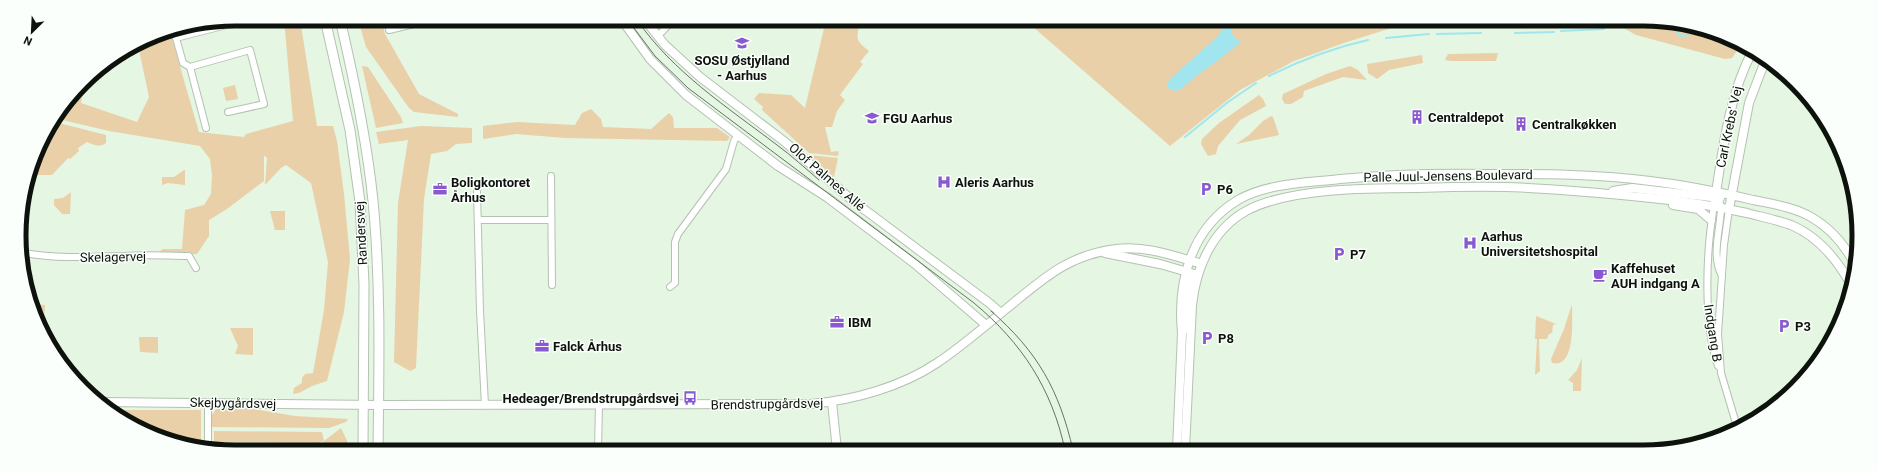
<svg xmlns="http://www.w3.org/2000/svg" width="1878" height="471" viewBox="0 0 1878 471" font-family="Roboto,sans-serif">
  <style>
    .green { fill: #e9d0a9 }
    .water { fill: #a1e6ee }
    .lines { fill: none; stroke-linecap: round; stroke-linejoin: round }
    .stream { stroke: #a1e6ee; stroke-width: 2 }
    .minor-casing { stroke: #b3c3b1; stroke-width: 8 }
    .tertiary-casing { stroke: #b3c3b1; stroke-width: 10 }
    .secondary-casing { stroke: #b3c3b1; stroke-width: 11 }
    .minor { stroke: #fff; stroke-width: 6 }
    .tertiary { stroke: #fff; stroke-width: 8 }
    .secondary { stroke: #fff; stroke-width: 9 }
    .tram { stroke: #687266; stroke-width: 1 }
    .labels { text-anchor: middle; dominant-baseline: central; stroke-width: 3; stroke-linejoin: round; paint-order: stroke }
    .poi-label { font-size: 13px; font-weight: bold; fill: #0d120c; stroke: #fbfffb; text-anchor: start }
    .street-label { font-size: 13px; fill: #0d120c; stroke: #fbfffb }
    .rim { fill: none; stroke: #0d120c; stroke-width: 5 }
  </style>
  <rect width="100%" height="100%" fill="#e5f6e3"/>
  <g class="green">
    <path d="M284,19H300L317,126H333L337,141L344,194L350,259L344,312L327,381L312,386L299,393L293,394L294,388L302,383V378L305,374L313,373L324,310L328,262L311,183L286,165L281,168L265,185L267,158L262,154L264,156V181L227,209L209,220V236L197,254H156L163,249H182L185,210L204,205L211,194L212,176L210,159L200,146L109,131L58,119L76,95L82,97L81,103L137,122L149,97L138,45L153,35L170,32L199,132L244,137L246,134L293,121Z"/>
    <path d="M358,19H381L385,34L419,94L458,114V117L414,112L409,108L366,47Z"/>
    <path d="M826,20H859C859,38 852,38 869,51L860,62L863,64L840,95L845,100L837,111L832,127H825L831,152L838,151L839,154L837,156L809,153L762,110L763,107L754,99L759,93L791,95L805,108Z"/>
    <path d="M1025,20L1528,21L1401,25L1344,43L1294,61L1240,90L1170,146Z"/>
    <path d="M1611,21H1671L1741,45L1732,58L1725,59L1636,35Z"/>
    <path d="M1498,53L1496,61H1451L1445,60L1448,54Z"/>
    <path d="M1422,55L1423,63L1389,70L1377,79L1368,73L1367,64Z"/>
    <path d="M362,66L368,67L401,117L403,123L376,128Z"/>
    <path d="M1350,66L1358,70L1367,80L1343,77L1304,91L1303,97L1291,104H1285L1282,99L1283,94L1326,74Z"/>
    <path d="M235,85L238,99L226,101L223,88Z"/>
    <path d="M1259,95L1263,99L1266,106L1240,120L1218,146L1216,154L1208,156L1201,144L1202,139L1219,123Z"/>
    <path d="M591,109L601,119L603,127L651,129L669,113L673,117L674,128H717L730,137L727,141L565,138L516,134L483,139V126L517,122L575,125L582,113Z"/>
    <path d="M1271,116L1273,117L1279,135L1236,144L1249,135L1263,121Z"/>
    <path d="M55,122L106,135V143C99,148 94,145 87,142L78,148L79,151L70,159L68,158L52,175H36V179H31L41,140Z"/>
    <path d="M421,126L472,128V143L456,144L447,151L431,154L424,199L416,368L410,371L394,362L398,203L408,140L379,144L376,132Z"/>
    <path d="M809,155L838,158L834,177Z"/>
    <path d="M184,170H185V185L168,183L162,185V177H174Z"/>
    <path d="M71,192L70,214H62L54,205V199L63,198Z"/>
    <path d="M270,211H285V230H275Z"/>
    <path d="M30,304L45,305L44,322H39Z"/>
    <path d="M1572,304C1572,319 1576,369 1552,363L1551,359L1564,329Z"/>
    <path d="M1536,316L1556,324L1553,325L1552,333L1549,334L1547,339H1539L1540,371L1535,375L1537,339H1535Z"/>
    <path d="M230,328H253V355L235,354L238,346Z"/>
    <path d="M139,337H158V353L140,352Z"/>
    <path d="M1582,358L1581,391H1573V383L1568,380L1577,370Z"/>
    <path d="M216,409H254L295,416L348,419L346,422L329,428L212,427V415Z"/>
    <path d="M112,410H201V448L127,423Z"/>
    <path d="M341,428L348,443L349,450H323V441L319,443L219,442V445L214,443V431L322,432L324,441Z"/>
  </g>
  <path class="water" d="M1228,20H1235L1231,31L1234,37L1241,42L1216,62L1200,73L1181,89L1176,91L1167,88V84L1170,79L1218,36Z"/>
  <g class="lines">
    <g class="stream">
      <path d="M1660,21L1670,24L1681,36H1684L1695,29"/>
      <path d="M1561,31L1604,29"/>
      <path d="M1515,33L1554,32"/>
      <path d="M1437,34L1481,33"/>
      <path d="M1386,38L1429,34"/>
      <path d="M1269,76C1301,60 1332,48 1368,40"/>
      <path d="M1185,137L1228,102L1256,83"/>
    </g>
    <defs>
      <g id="minor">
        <path d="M389,30L435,19"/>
        <path d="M174,31L176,38L250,19"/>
        <path d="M658,36L673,20"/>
        <path d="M176,38L183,63L190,67L250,50L264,104L228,112"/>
        <path d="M190,67L206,128"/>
        <path d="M551,176L552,285"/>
        <path d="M477,191L480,311L485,405"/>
        <path d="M1717,194C1718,199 1721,204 1721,209C1720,231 1711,256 1722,276"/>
        <path d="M1714,206C1706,250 1703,324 1718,366"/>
        <path d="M1729,209L1724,245L1718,334L1721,373L1738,430"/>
        <path d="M478,220H551"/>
        <path d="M24,253C57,259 91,257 125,256C146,254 168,256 189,256L196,268"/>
        <path d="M670,287L675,283V242L678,234L726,169L734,141L738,135"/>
        <path d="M208,450V403"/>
        <path d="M598,450L599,405"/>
      </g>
      <g id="tertiary">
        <path d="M622,20L650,59L686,95L778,166L828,198L915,264L986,325"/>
        <path d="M645,20L665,45L700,77L785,142L853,201L988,302L1001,313"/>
        <path d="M1613,191L1632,188L1720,198"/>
        <path d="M1673,205L1698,209L1711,220"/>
        <path d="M1714,206C1722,155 1728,96 1753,50"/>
        <path d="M1729,209L1749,103L1765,61"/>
        <path d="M1105,253L1160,264L1198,275"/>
        <path d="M1187,329L1186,304L1190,275"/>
        <path d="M103,402L379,405L811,404C854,400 901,387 937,363C961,347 984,327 1006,309C1042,280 1067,255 1116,249C1145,245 1174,256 1202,264"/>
        <path d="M832,402L837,450"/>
        <path d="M1177,450L1182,333C1177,282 1191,228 1238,200C1268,183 1306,183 1340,179C1391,174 1442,173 1493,174C1545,174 1598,174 1650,181C1685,185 1719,192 1753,200C1772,204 1794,207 1811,217C1830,228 1846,246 1856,267"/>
        <path d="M1185,450L1192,305C1196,268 1212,230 1246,211C1288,188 1369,188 1417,188C1446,187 1475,186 1504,187C1553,188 1602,193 1651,198C1683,201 1715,206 1747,213C1762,217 1777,220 1791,225C1819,237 1837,259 1851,285"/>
      </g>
      <g id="secondary">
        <path d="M325,19L350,130L360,202L364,284L363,450"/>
        <path d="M340,19C354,79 367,140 373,201C381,284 379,367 378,450"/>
      </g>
    </defs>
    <use href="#minor" class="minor-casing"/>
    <use href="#tertiary" class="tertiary-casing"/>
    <use href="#secondary" class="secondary-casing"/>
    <use href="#minor" class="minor"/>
    <use href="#tertiary" class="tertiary"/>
    <use href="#secondary" class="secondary"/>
    <g class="tram">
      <path d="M628,20L655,56L688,88L974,303C1022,343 1052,389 1065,450"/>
      <path d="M637,20C673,72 727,107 777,145C792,156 805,168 819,180"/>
      <path d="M991,311C1038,352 1059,390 1073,450"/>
    </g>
  </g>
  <defs>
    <symbol id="school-bare" viewBox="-9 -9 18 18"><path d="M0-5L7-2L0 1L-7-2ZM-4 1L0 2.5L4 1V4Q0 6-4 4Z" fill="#8a59d2" stroke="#fbfffb" stroke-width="2.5" paint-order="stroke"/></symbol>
    <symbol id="building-bare" viewBox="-9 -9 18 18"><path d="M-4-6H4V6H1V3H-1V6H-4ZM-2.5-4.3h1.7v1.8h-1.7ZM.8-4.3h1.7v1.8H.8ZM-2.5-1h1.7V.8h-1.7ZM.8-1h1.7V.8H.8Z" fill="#8a59d2" stroke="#fbfffb" stroke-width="2.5" paint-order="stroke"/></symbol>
    <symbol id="hospital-bare" viewBox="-9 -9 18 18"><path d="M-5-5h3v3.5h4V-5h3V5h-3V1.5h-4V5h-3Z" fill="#8a59d2" stroke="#fbfffb" stroke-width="2.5" paint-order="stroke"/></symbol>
    <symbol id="office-bare" viewBox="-9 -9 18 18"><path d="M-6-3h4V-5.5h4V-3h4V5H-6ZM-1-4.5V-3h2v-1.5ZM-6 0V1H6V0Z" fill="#8a59d2" stroke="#fbfffb" stroke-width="2.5" paint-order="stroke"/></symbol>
    <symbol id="parking-bare" viewBox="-9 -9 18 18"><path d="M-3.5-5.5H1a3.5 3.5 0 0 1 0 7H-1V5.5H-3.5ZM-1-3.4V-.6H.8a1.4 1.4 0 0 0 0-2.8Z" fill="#8a59d2" stroke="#fbfffb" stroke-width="2.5" paint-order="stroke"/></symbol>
    <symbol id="cafe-bare" viewBox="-9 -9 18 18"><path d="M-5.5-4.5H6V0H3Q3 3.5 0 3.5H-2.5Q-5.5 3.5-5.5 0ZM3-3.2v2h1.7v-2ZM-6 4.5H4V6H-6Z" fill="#8a59d2" stroke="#fbfffb" stroke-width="2.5" paint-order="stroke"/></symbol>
    <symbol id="bus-bare" viewBox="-9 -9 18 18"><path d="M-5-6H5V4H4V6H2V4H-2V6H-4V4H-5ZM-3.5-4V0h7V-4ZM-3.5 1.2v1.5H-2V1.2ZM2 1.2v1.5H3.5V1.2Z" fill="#8a59d2" stroke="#fbfffb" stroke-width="2.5" paint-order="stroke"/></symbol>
  </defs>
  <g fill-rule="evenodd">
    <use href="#school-bare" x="732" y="33" width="20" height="20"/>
    <use href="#building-bare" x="1407" y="107" width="20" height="20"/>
    <use href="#school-bare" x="862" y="108" width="20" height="20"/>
    <use href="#building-bare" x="1511" y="114" width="20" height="20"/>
    <use href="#hospital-bare" x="934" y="172" width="20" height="20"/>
    <use href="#office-bare" x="430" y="179" width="20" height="20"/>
    <use href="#parking-bare" x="1196" y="179" width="20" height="20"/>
    <use href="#hospital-bare" x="1460" y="233" width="20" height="20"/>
    <use href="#parking-bare" x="1329" y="244" width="20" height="20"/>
    <use href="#cafe-bare" x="1590" y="265" width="20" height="20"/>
    <use href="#office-bare" x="827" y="312" width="20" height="20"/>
    <use href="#parking-bare" x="1774" y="316" width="20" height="20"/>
    <use href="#parking-bare" x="1197" y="328" width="20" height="20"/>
    <use href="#office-bare" x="532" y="336" width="20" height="20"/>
    <use href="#bus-bare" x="680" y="388" width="20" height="20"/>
  </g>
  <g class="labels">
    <g class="poi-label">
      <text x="742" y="60" text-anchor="middle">SOSU Østjylland<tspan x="742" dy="15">- Aarhus</tspan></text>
      <text x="1428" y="117">Centraldepot</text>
      <text x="883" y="118">FGU Aarhus</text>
      <text x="1532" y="124">Centralkøkken</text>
      <text x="451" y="182">Boligkontoret<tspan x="451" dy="15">Århus</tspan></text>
      <text x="955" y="182">Aleris Aarhus</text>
      <text x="1217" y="189">P6</text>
      <text x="1481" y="236">Aarhus<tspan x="1481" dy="15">Universitetshospital</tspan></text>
      <text x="1350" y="254">P7</text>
      <text x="1611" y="268">Kaffehuset<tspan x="1611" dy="15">AUH indgang A</tspan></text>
      <text x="848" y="322">IBM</text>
      <text x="1795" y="326">P3</text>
      <text x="1218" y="338">P8</text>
      <text x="553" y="346">Falck Århus</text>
      <text x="679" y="398" text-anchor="end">Hedeager/Brendstrupgårdsvej</text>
    </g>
    <g class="street-label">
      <text transform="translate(1729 127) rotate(-78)">Carl Krebs' Vej</text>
      <text transform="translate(1448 176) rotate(-1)">Palle Juul-Jensens Boulevard</text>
      <text transform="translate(827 177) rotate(41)">Olof Palmes Allé</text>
      <text transform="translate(361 233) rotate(-93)">Randersvej</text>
      <text transform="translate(113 257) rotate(-1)">Skelagervej</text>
      <text transform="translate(1713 333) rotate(81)">Indgang B</text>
      <text transform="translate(233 403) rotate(1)">Skejbygårdsvej</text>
      <text transform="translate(767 404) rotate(-1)">Brendstrupgårdsvej</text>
    </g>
  </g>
  <path d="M0 0H1878V471H0ZM235 26H1643A209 209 0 0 1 1852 235V236A209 209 0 0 1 1643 445H235A209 209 0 0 1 26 236V235A209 209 0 0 1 235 26Z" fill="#fbfffb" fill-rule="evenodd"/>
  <path class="rim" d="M235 26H1643A209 209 0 0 1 1852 235V236A209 209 0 0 1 1643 445H235A209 209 0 0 1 26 236V235A209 209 0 0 1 235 26Z"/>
  <g transform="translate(32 32) rotate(204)" stroke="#fbfffb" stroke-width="3" paint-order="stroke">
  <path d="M0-3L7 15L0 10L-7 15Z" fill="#0d120c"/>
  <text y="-6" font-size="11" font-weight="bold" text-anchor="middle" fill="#0d120c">N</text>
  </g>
</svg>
